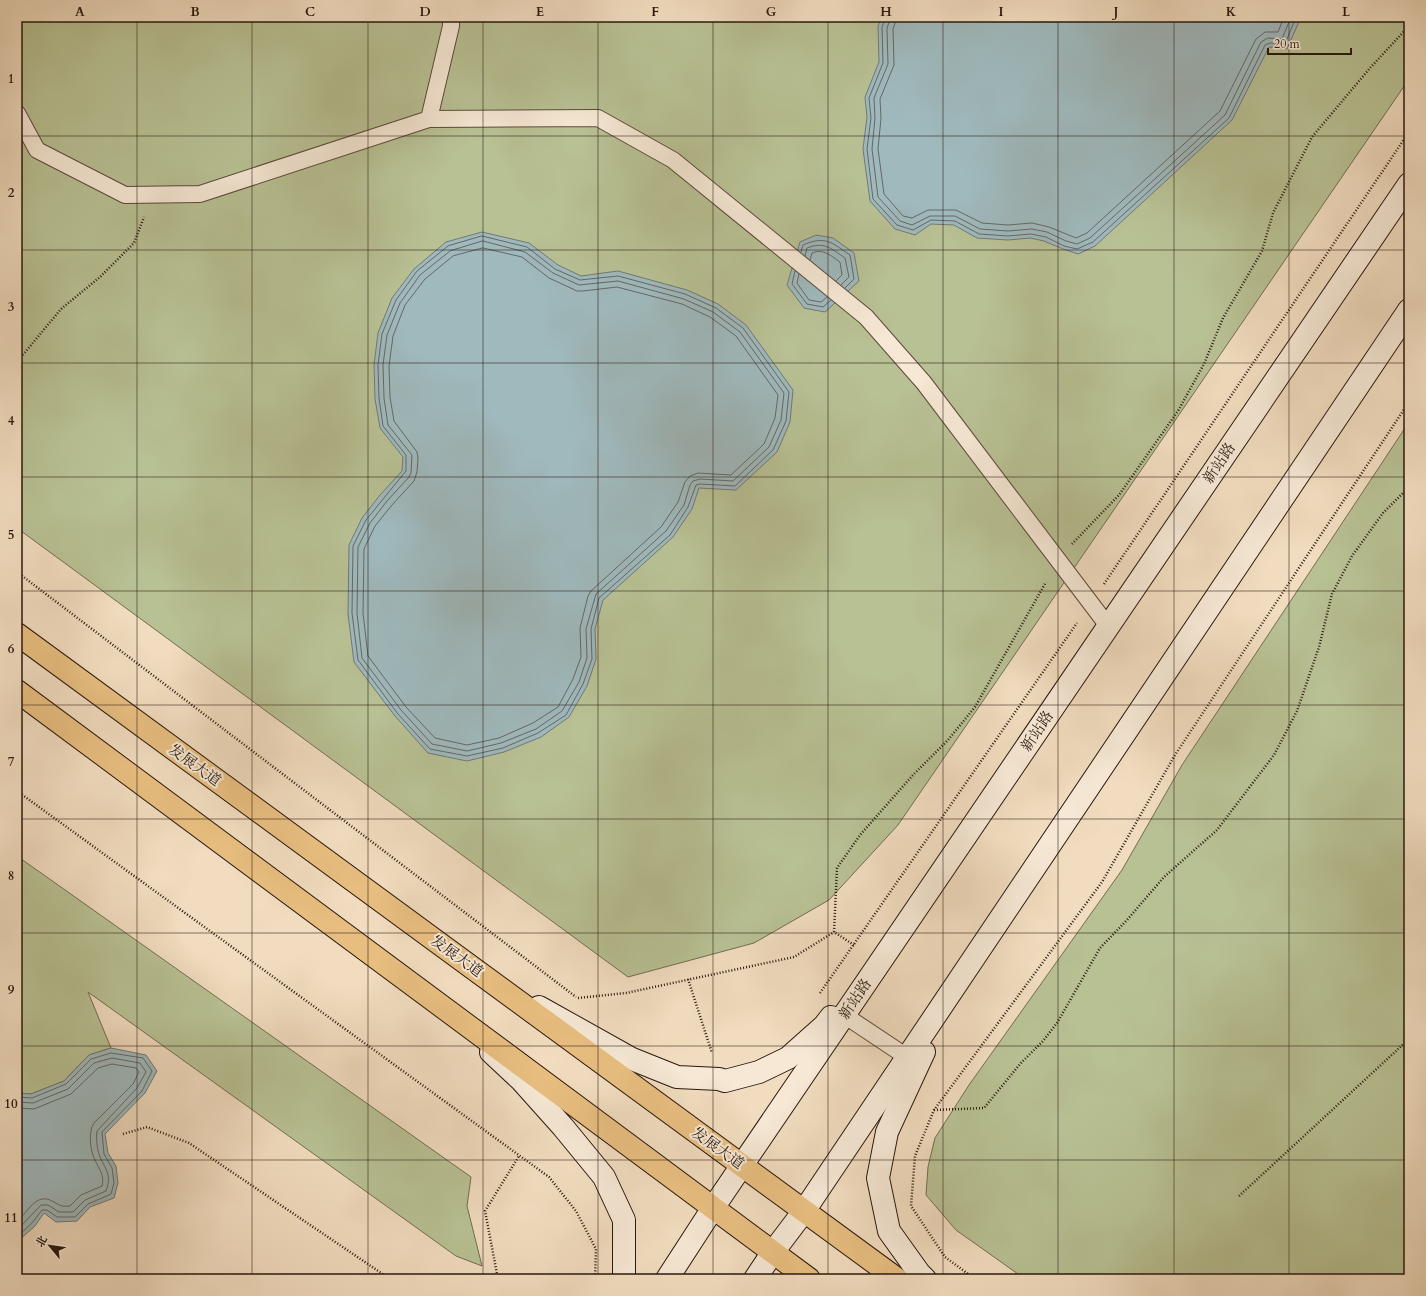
<svg xmlns="http://www.w3.org/2000/svg" width="1426" height="1296" viewBox="0 0 1426 1296" font-family="Cardo,'Noto Serif SC',serif">
  <style>
    .green { fill: #b8c194; stroke: #716c52 }
    .water { fill: #9fb9bd; stroke: #707977 }
    .lines { fill: none; stroke-linecap: round; stroke-linejoin: round }
    .shore { stroke: #646866; stroke-width: 1 }
    .lane-casing { stroke: #5c493b; stroke-width: 18 }
    .secondary-casing { stroke: #2a180f; stroke-width: 24 }
    .primary-casing { stroke: #2a180f; stroke-width: 24 }
    .path { stroke: #2a180f; stroke-width: 2.5; stroke-dasharray: 1 2; stroke-linecap: butt }
    .lane { stroke: #f6e8d5; stroke-width: 16 }
    .secondary { stroke: #f6e8d5; stroke-width: 22 }
    .primary { stroke: #e8be80; stroke-width: 22 }
    .grid { fill: none; stroke: #2a180f; stroke-width: 1; stroke-opacity: 0.55 }
    .labels { text-anchor: middle; dominant-baseline: central; stroke-width: 4; stroke-linejoin: round; paint-order: stroke }
    .street-label { font-size: 15px; fill: #2a180f; stroke: #f6e8d5 }
    .neatline { fill: none; stroke: #2a180f; stroke-width: 1.5 }
    .grid-label { font-size: 13px; text-anchor: middle; font-weight: bold; fill: #2a180f }
  </style>
  <rect width="100%" height="100%" fill="#f1dcbf"/>
  <filter id="stains"><feTurbulence type="fractalNoise" baseFrequency=".005" numOctaves="4"/><feColorMatrix values="0 0 0 0 .2 0 0 0 0 .09 0 0 0 0 .02 0 0 0 .5 -.17"/></filter>
  <radialGradient id="worn" r=".72"><stop offset=".6" stop-color="#630" stop-opacity="0"/><stop offset="1" stop-color="#630" stop-opacity=".3"/></radialGradient>
  <g class="green">
    <path d="M17,17H1409V79L898,825L829,900L754,943L628,977L17,528Z"/>
    <path d="M1409,422V1279H1025L956,1230L926,1195L928,1167L935,1138L969,1085L1122,870L1182,765Z"/>
    <path d="M17,856L471,1177L467,1206L482,1266L456,1256L88,992L111,1048L89,1055L64,1081L31,1094L17,1093Z"/>
  </g>
  <g class="water">
    <path d="M882,17H1301L1287,49L1269,47L1232,120L1095,246L1078,254L1063,249L1044,241L1030,238L1008,240L977,238L954,225L931,224L915,235L895,229L870,201L863,149L867,117L865,97L879,62L878,26Z"/>
    <path d="M482,232L529,243L558,265L581,276L618,271L687,290L718,304L746,325L793,390L790,422L777,452L736,490L699,488L692,509L673,537L603,600L595,629L596,659L587,686L569,717L541,737L504,752L467,761L428,753L395,716L354,662L348,614L349,545L362,518L380,495L402,471L403,457L380,428L375,399L374,365L378,333L392,298L414,269L446,242Z"/>
    <path d="M816,235L833,238L854,253L859,281L825,312L804,308L787,285L800,242Z"/>
    <path d="M111,1048L146,1055L157,1071L145,1093L105,1134L108,1153L116,1166L118,1183L114,1198L90,1207L77,1221L56,1222L44,1213L35,1226L17,1242V1093L31,1094L64,1081L89,1055Z"/>
  </g>
  <g class="lines">
    <g class="shore">
      <path d="M886,17L882,27L883,63L869,98L871,118L867,149L873,199L897,225L913,230L931,220L955,221L979,234L1008,236L1031,234L1046,237L1064,246L1077,249L1093,242L1229,118L1265,45L1270,43L1285,44L1296,17"/>
      <path d="M891,17L887,28L888,64L874,98L875,118L872,149L878,197L900,221L912,225L930,216H955L980,229L1008,231L1032,229L1047,232L1066,241L1077,244L1090,238L1225,115L1261,42L1268,38L1282,39L1291,17"/>
      <path d="M897,17L893,29L894,65L880,99L881,118L878,149L884,194L903,216L912,218L928,210H956L982,223L1008,225L1032,223L1049,227L1076,238L1087,233L1220,111L1256,39L1265,32H1278L1284,17"/>
      <path d="M482,236L527,247L555,269L580,280L618,276L685,294L716,308L743,328L789,392L786,421L773,450L735,486L700,484L696,485L688,507L670,535L599,598L591,629L592,659L583,684L566,715L538,733L503,748L467,756L430,749L398,714L358,660L352,613L353,546L366,520L406,471V455L383,426L379,398L378,365L382,334L396,300L417,271L448,246Z"/>
      <path d="M483,241L525,252L553,273L579,285L618,281L684,299L713,312L740,332L784,393L781,420L769,447L733,481L700,479L693,481L690,485L684,505L666,531L596,594L586,629L587,658L579,682L562,711L536,729L501,743L467,751L432,744L401,710L362,658L357,613L358,547L370,523L387,501L409,477L411,473L412,455L388,425L384,398L383,365L387,335L400,303L420,275L450,251Z"/>
      <path d="M483,248L522,257L549,278L577,291H583L617,287L682,304L710,317L736,336L778,395L775,418L764,444L731,475L698,473L690,476L685,482L678,502L661,527L591,591L588,596L580,628L581,657L573,679L558,707L533,723L499,738L467,745L435,738L406,707L368,656L363,613L364,549L375,526L392,505L414,481L417,472L418,458L417,452L394,421L390,397L389,366L393,336L405,305L425,279L453,256Z"/>
      <path d="M801,252L803,245C826,235 832,243 850,255L854,279L845,288"/>
      <path d="M805,256L807,248C824,241 832,249 845,258L849,277L841,285"/>
      <path d="M810,260L812,253C823,248 831,256 840,262L842,275L836,281"/>
      <path d="M795,271L792,284L807,304L823,307L831,300"/>
      <path d="M799,274L797,283L809,300L821,302L827,297"/>
      <path d="M17,1097L32,1098L66,1084L91,1059L111,1053L143,1058L152,1071L142,1091L102,1132L104,1154L112,1168L114,1183L111,1194L88,1204L75,1217H57L47,1210H42L32,1223L17,1237"/>
      <path d="M17,1102L33,1103L68,1089L94,1063L112,1058L140,1063L146,1072L137,1088L97,1131C96,1138 97,1150 100,1157C106,1170 112,1175 106,1191L85,1200L73,1212H59L48,1205H41L17,1230"/>
      <path d="M17,1108L34,1109L71,1094L98,1068L112,1064L136,1068L139,1072L133,1084L94,1123C88,1131 90,1151 95,1160C99,1169 105,1176 102,1186L81,1195L70,1206C60,1207 60,1205 52,1201C36,1192 27,1213 17,1222"/>
    </g>
    <defs>
      <g id="lane">
        <path d="M17,113L37,150L125,195L200,194L429,119L598,118L673,160L866,317L924,383L1108,626"/>
        <path d="M429,119L451,26V17"/>
        <path d="M844,1015L907,1057"/>
      </g>
      <g id="secondary">
        <path d="M539,1007L632,1059L677,1077L719,1079L725,1081L759,1072L788,1058L824,1026L831,1017"/>
        <path d="M491,1052L521,1080L563,1127L604,1177L624,1220V1279"/>
        <path d="M924,1052L887,1132L878,1178L889,1231L919,1273L925,1279"/>
        <path d="M667,1279L713,1208L1409,184"/>
        <path d="M755,1279L773,1252L804,1211L1409,310"/>
      </g>
      <g id="primary">
        <path d="M17,634L897,1279"/>
        <path d="M17,691L809,1279"/>
      </g>
    </defs>
    <use href="#lane" class="lane-casing"/>
    <use href="#secondary" class="secondary-casing"/>
    <use href="#primary" class="primary-casing"/>
    <g class="path">
      <path d="M17,362L61,309L100,277L134,243L144,217"/>
      <path d="M1072,544L1119,495L1178,411L1204,364L1223,318L1262,251L1273,213L1312,137L1370,68L1409,26"/>
      <path d="M17,572L576,997"/>
      <path d="M1104,584L1409,132"/>
      <path d="M17,791L549,1177L576,1211L596,1249L595,1279"/>
      <path d="M854,945L834,932L837,868L860,835L913,775L948,740L975,707L1046,582"/>
      <path d="M688,979L712,1053"/>
      <path d="M820,993L1077,623"/>
      <path d="M578,998L626,993L794,957L834,932"/>
      <path d="M934,1110L984,1108L1020,1064L1043,1041L1057,1023L1100,948L1127,920L1164,877L1217,830L1274,755L1297,711L1319,647L1332,594L1352,556L1383,513L1409,487"/>
      <path d="M123,1134L147,1127L189,1143L390,1279"/>
      <path d="M1239,1196L1409,1039"/>
      <path d="M498,1279L485,1211L519,1156"/>
      <path d="M975,1279L945,1257L911,1206L915,1156L934,1110L1102,882L1175,755L1409,402"/>
    </g>
    <use href="#lane" class="lane"/>
    <use href="#secondary" class="secondary"/>
    <use href="#primary" class="primary"/>
  </g>
  <path class="grid" d="M137,17V1279M252,17V1279M368,17V1279M483,17V1279M598,17V1279M713,17V1279M828,17V1279M943,17V1279M1058,17V1279M1174,17V1279M1289,17V1279M17,136H1409M17,250H1409M17,363H1409M17,477H1409M17,591H1409M17,705H1409M17,819H1409M17,933H1409M17,1046H1409M17,1160H1409"/>
  <g class="labels">
    <g class="street-label">
      <text transform="translate(1219 463) rotate(-56)">新站路</text>
      <text transform="translate(1037 731) rotate(-56)">新站路</text>
      <text transform="translate(195 765) rotate(36)">发展大道</text>
      <text transform="translate(457 956) rotate(36)">发展大道</text>
      <text transform="translate(855 999) rotate(-56)">新站路</text>
      <text transform="translate(718 1148) rotate(36)">发展大道</text>
    </g>
  </g>
  <rect width="1426" height="1296" fill="none" stroke="#f1dcbf" stroke-width="44"/>
  <g transform="translate(50 1246) rotate(299)" stroke="#f6e8d5" stroke-width="3" paint-order="stroke">
  <path d="M0-3L7 15L0 10L-7 15Z" fill="#2a180f"/>
  <text y="-6" font-size="11" font-weight="bold" text-anchor="middle" fill="#2a180f">北</text>
  </g>
  <path d="M1268 48v6h83v-6" fill="none" stroke="#2a180f" stroke-width="2"/>
  <text x="1274" y="48" font-size="12" fill="#2a180f" stroke="#f6e8d5" stroke-width="3" paint-order="stroke">20 m</text>
  <rect x="22" y="22" width="1382" height="1252" class="neatline"/>
  <g class="grid-label">
    <text x="80" y="16">A</text>
    <text x="195" y="16">B</text>
    <text x="310" y="16">C</text>
    <text x="425" y="16">D</text>
    <text x="540" y="16">E</text>
    <text x="655" y="16">F</text>
    <text x="771" y="16">G</text>
    <text x="886" y="16">H</text>
    <text x="1001" y="16">I</text>
    <text x="1116" y="16">J</text>
    <text x="1231" y="16">K</text>
    <text x="1346" y="16">L</text>
    <text x="11" y="83">1</text>
    <text x="11" y="197">2</text>
    <text x="11" y="311">3</text>
    <text x="11" y="425">4</text>
    <text x="11" y="539">5</text>
    <text x="11" y="653">6</text>
    <text x="11" y="766">7</text>
    <text x="11" y="880">8</text>
    <text x="11" y="994">9</text>
    <text x="11" y="1108">10</text>
    <text x="11" y="1222">11</text>
  </g>
  <rect width="100%" height="100%" filter="url(#stains)"/>
  <rect width="100%" height="100%" fill="url(#worn)"/>
</svg>
